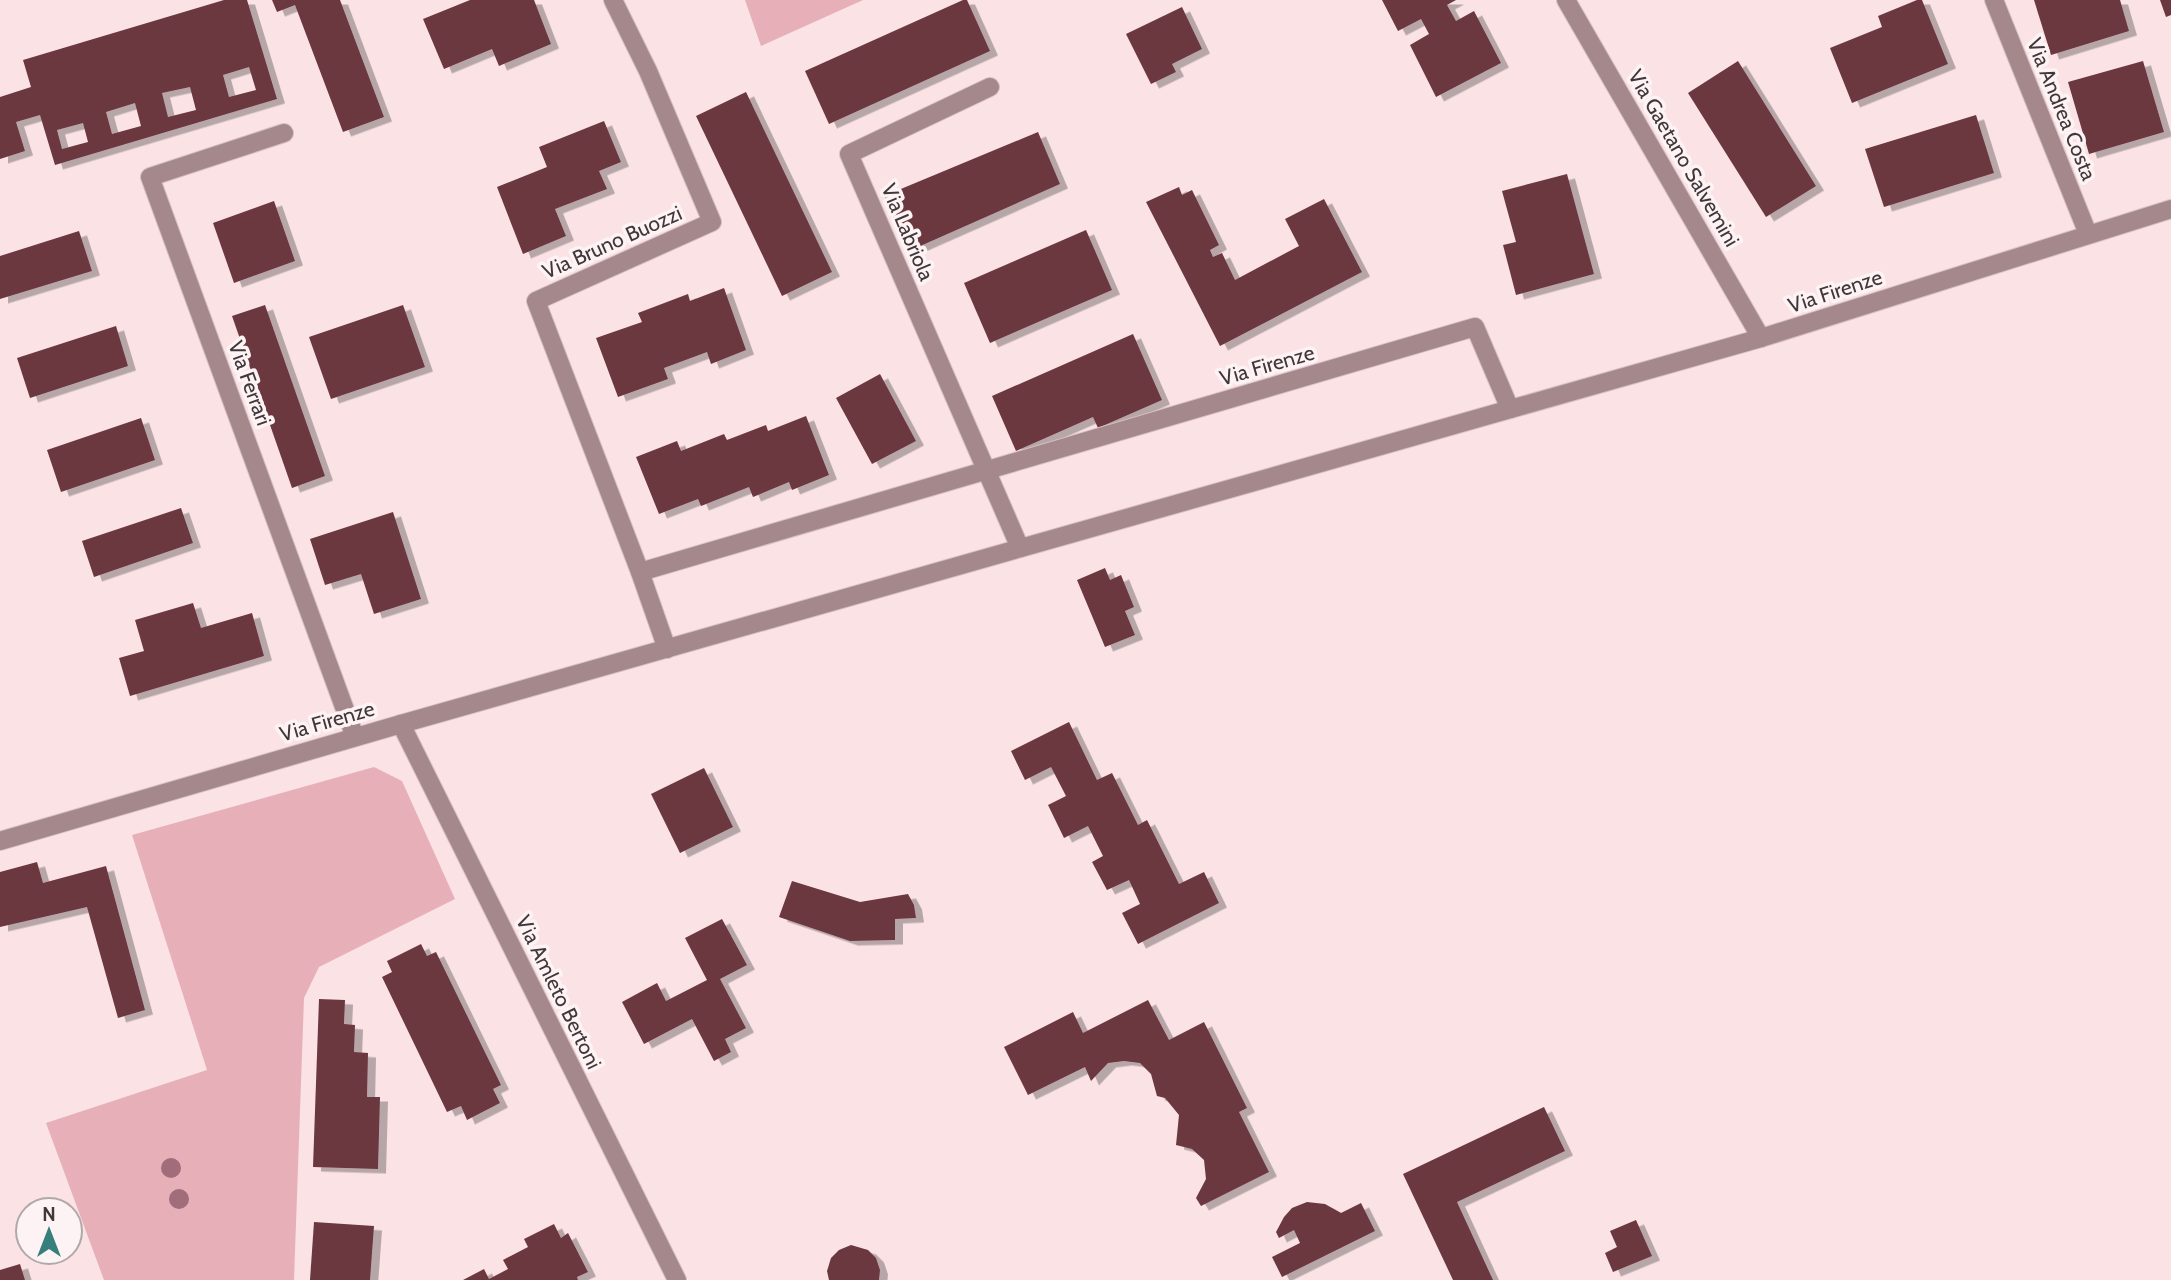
<svg xmlns="http://www.w3.org/2000/svg" width="2171" height="1280" viewBox="0 0 2171 1280" font-family="Cabin,sans-serif">
  <style>
    .green { fill: #e7b0b8 }
    .building { fill: #6c3741; fill-rule: evenodd; filter: url(#shadow) }
    .lines { fill: none; stroke-linecap: round; stroke-linejoin: round }
    .minor-casing { stroke: #d5c0c2; stroke-width: 20 }
    .minor { stroke: #a4888c; stroke-width: 18 }
    .tree { fill: #a16d7b }
    .labels { text-anchor: middle; dominant-baseline: central; stroke-width: 7; stroke-linejoin: round; paint-order: stroke }
    .street-label { font-size: 21px; fill: #403738; stroke: #fdf3f4 }
  </style>
  <defs>
    <filter id="shadow"><feDropShadow dx="8" dy="4.5" stdDeviation="0" flood-color="#0004"/></filter>
  </defs>
  <rect width="100%" height="100%" fill="#fae2e5"/>
  <g class="green">
    <path d="M745,0H863L761,46Z"/>
    <path d="M374,767L402,781L455,899L319,967L304,998L294,1280H104L46,1123L207,1070L132,835Z"/>
  </g>
  <g class="building">
    <path d="M224,0H247L277,99L55,165L40,115L16,122L25,151L0,159V97L31,87L23,60ZM249,67L256,90L229,97L223,75ZM190,87L196,110L168,117L162,93ZM135,103L141,126L112,134L106,112ZM83,123L88,142L62,149L57,130Z"/>
    <path d="M272,0H340L384,117L343,132L295,5L277,12Z"/>
    <path d="M470,0H534L551,44L499,66L492,49L444,69L423,19Z"/>
    <path d="M963,0H967L990,51L829,124L805,71Z"/>
    <path d="M1382,0H1456L1447,5L1456,21L1474,11L1501,63L1436,97L1410,45L1429,34L1421,19L1398,31Z"/>
    <path d="M1917,0H1922L1948,64L1852,103L1830,48L1882,27L1878,16Z"/>
    <path d="M2034,0H2120L2129,31L2051,55Z"/>
    <path d="M2160,0H2171V15L2166,17Z"/>
    <path d="M1182,7L1202,49L1172,64L1176,72L1151,84L1126,34Z"/>
    <path d="M1738,61L1816,186L1766,217L1688,93Z"/>
    <path d="M2143,61L2164,132L2089,154L2068,82Z"/>
    <path d="M746,92L832,272L782,296L696,116Z"/>
    <path d="M1976,115L1994,173L1884,207L1865,149Z"/>
    <path d="M604,121L621,162L599,171L607,189L555,209L566,236L523,254L497,187L547,167L539,147Z"/>
    <path d="M1038,132L1060,184L909,251L884,196Z"/>
    <path d="M1567,174L1594,274L1516,295L1503,245L1516,242L1502,191Z"/>
    <path d="M1179,187L1182,195L1192,190L1219,245L1210,250L1213,257L1222,253L1235,280L1299,246L1285,219L1324,199L1362,272L1220,346L1146,202Z"/>
    <path d="M274,201L295,261L234,283L213,223Z"/>
    <path d="M1086,230L1112,290L990,343L964,283Z"/>
    <path d="M79,231L92,271L0,299V256Z"/>
    <path d="M724,288L746,350L711,364L707,352L664,368L668,379L618,397L596,338L642,322L638,313L688,294L690,301Z"/>
    <path d="M265,305L325,476L292,488L232,316Z"/>
    <path d="M403,305L425,367L331,399L309,337Z"/>
    <path d="M116,326L128,366L30,398L17,358Z"/>
    <path d="M1133,334L1162,400L1098,428L1093,417L1016,451L992,396Z"/>
    <path d="M880,374L916,441L872,464L836,398Z"/>
    <path d="M806,416L829,475L792,490L789,482L753,497L749,487L701,506L698,499L659,514L636,457L677,441L681,451L724,434L727,440L766,425L768,431Z"/>
    <path d="M141,418L155,460L61,492L47,450Z"/>
    <path d="M181,508L193,543L94,577L82,541Z"/>
    <path d="M393,512L421,599L374,614L361,574L325,585L310,539Z"/>
    <path d="M1105,568L1110,580L1121,575L1134,607L1125,611L1135,635L1105,647L1077,580Z"/>
    <path d="M193,603L201,628L252,613L264,656L130,696L119,658L144,651L135,620Z"/>
    <path d="M1069,722L1097,780L1112,773L1138,825L1147,820L1179,884L1204,872L1219,903L1138,944L1122,913L1140,904L1129,880L1107,890L1092,862L1103,856L1088,826L1064,838L1048,805L1066,796L1051,767L1025,780L1011,751Z"/>
    <path d="M704,768L733,827L680,853L651,794Z"/>
    <path d="M37,862L43,883L106,866L145,1010L118,1018L87,907L0,927V872Z"/>
    <path d="M792,881L860,902L908,894L914,905L916,918L895,919V940L850,941L779,917Z"/>
    <path d="M722,919L747,965L720,979L746,1028L725,1039L731,1052L714,1061L692,1019L644,1044L622,1002L657,983L666,1001L707,980L685,938Z"/>
    <path d="M421,944L427,956L436,952L501,1085L493,1089L500,1103L467,1120L461,1106L447,1112L382,977L392,972L387,961Z"/>
    <path d="M319,999L345,1000L344,1024L355,1025L354,1052L368,1053L367,1097H380L378,1169L313,1167Z"/>
    <path d="M1148,1000L1169,1040L1204,1022L1247,1108L1239,1112L1269,1172L1201,1206L1196,1198L1206,1179L1204,1160L1192,1149L1176,1145L1179,1115L1165,1098L1157,1096L1151,1074L1140,1063L1124,1061L1108,1063L1091,1081L1085,1067L1028,1095L1004,1047L1073,1012L1083,1033Z"/>
    <path d="M1544,1107L1565,1151L1457,1202L1493,1280H1453L1403,1174Z"/>
    <path d="M1307,1202L1325,1204L1341,1213L1361,1203L1375,1231L1282,1277L1272,1257L1300,1243L1294,1230L1279,1238L1276,1232L1284,1217L1292,1208Z"/>
    <path d="M1636,1220L1652,1256L1613,1272L1605,1253L1617,1247L1610,1231Z"/>
    <path d="M314,1222L374,1226L370,1280H310Z"/>
    <path d="M554,1224L561,1238L568,1233L588,1272L577,1277L578,1280H463L484,1269L489,1279L508,1269L503,1260L528,1247L524,1239Z"/>
    <path d="M851,1245L868,1250L876,1258L880,1270L879,1280H829L827,1271L831,1258L839,1250Z"/>
    <path d="M20,1264L25,1280H0V1270Z"/>
  </g>
  <g class="lines">
    <defs>
      <g id="minor">
        <path d="M613,0L648,71L712,222L536,301L640,572L667,649"/>
        <path d="M1566,0L1761,338"/>
        <path d="M1994,0L2088,234"/>
        <path d="M990,87L849,154L1020,548"/>
        <path d="M284,133L150,177L355,737"/>
        <path d="M640,572L1475,327L1510,409"/>
        <path d="M401,724L677,1280"/>
        <path d="M0,841L401,724L1761,338L2171,209"/>
      </g>
    </defs>
    <use href="#minor" class="minor-casing"/>
    <use href="#minor" class="minor"/>
  </g>
  <g class="tree">
    <circle cx="171" cy="1168" r="10"/>
    <circle cx="179" cy="1199" r="10"/>
  </g>
  <g class="labels">
    <g class="street-label">
      <text transform="translate(2062 109) rotate(68)">Via Andrea Costa</text>
      <text transform="translate(1684 158) rotate(60)">Via Gaetano Salvemini</text>
      <text transform="translate(908 232) rotate(67)">Via Labriola</text>
      <text transform="translate(612 242) rotate(-24)">Via Bruno Buozzi</text>
      <text transform="translate(1835 291) rotate(-18)">Via Firenze</text>
      <text transform="translate(1267 365) rotate(-16)">Via Firenze</text>
      <text transform="translate(250 383) rotate(70)">Via Ferrari</text>
      <text transform="translate(327 721) rotate(-16)">Via Firenze</text>
      <text transform="translate(559 992) rotate(64)">Via Amleto Bertoni</text>
    </g>
  </g>
  <g transform="translate(49 1231)"><circle r="33" fill="#fdf3f4" stroke="#b1a8a9" stroke-width="2"/>
  <path d="M0-5L12 26L0 18L-12 26Z" fill="#377f7a"/>
  <text y="-10" font-size="19" font-weight="bold" text-anchor="middle" fill="#403738">N</text>
  </g>
</svg>
